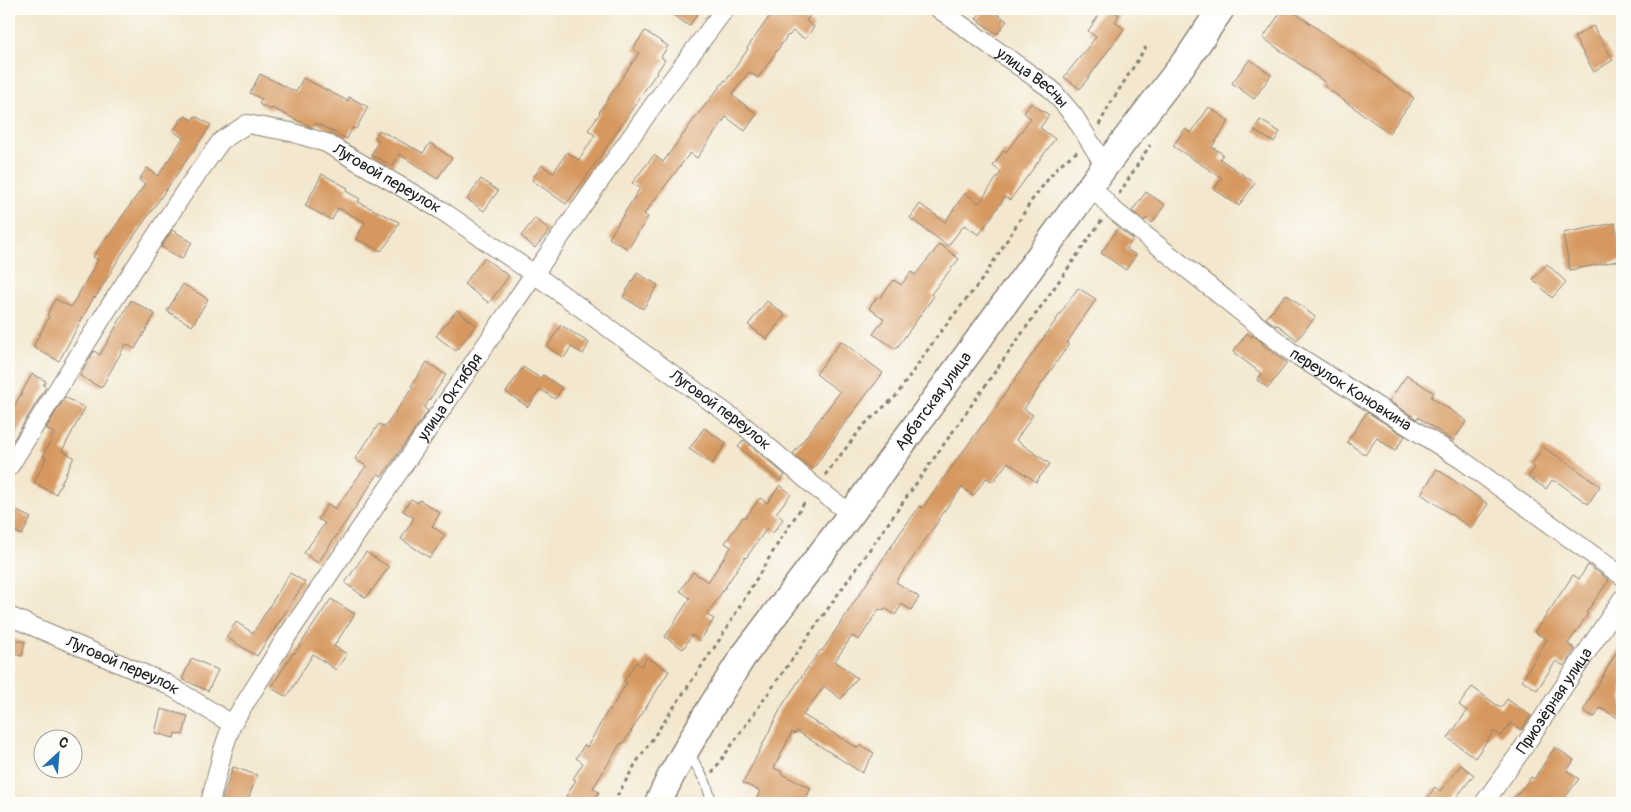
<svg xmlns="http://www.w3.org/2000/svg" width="1631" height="812" viewBox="0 0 1631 812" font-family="Pangolin,sans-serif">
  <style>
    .building { fill: #d6985f }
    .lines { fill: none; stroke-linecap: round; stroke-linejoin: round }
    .service-casing { stroke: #888275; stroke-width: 11 }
    .minor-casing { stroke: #888275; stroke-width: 20 }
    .secondary-casing { stroke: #888275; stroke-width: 29 }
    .path { stroke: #888275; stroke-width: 3; stroke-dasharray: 4 4; stroke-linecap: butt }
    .service { stroke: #fff; stroke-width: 9 }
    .minor { stroke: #fff; stroke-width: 18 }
    .secondary { stroke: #fff; stroke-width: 26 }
    .labels { text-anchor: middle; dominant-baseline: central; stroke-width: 4.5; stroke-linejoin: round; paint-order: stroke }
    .street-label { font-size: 16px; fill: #1c1c1c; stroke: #fdfcf7 }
  </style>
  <rect width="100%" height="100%" fill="#fdfcf7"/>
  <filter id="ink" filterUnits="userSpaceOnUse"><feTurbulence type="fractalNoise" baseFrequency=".02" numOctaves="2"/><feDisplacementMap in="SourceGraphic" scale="10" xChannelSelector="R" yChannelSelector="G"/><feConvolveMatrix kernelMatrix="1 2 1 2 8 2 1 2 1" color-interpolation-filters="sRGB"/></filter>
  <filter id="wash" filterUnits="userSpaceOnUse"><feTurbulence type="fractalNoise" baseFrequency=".0096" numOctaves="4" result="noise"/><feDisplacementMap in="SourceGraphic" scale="20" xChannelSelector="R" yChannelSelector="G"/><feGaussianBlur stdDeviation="1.12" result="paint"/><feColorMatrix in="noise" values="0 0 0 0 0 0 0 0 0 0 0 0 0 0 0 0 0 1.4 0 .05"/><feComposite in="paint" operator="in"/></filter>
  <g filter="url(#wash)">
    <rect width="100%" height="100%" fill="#f3e7ce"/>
    <g id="blocks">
      <g class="building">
        <path d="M665,9H701L689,26Z"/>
        <path d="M775,9H814L806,21L814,27L805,39L793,31L789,36L788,35L758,78L749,72L732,95L757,114L745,131L726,117L697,158L690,153L644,214L648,217L628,249L609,238L640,188L632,183L654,155L663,162L695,118L725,80L726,81L748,49L747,48Z"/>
        <path d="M983,9H990L1007,21L997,34L976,19Z"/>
        <path d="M1103,9H1110L1119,15L1115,22L1124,29L1080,89L1064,77L1096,37L1088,31Z"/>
        <path d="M1283,9H1290L1414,98L1389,133L1324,86L1326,83L1263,38Z"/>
        <path d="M1593,26L1613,60L1594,72L1574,37Z"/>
        <path d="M645,31L668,46L661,57L665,60L587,176L566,204L532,180L542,165L553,173L567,152L579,160L595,135L588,130L600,113L599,112L639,53L633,49Z"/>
        <path d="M1250,59L1271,75L1254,99L1232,83Z"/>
        <path d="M260,74L296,92L303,78L348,101L349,97L368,107L356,129L352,128L347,139L316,123L313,128L311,127L272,108L271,110L259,104L262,99L250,93Z"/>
        <path d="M1031,103L1049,115L1040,128L1055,139L1010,200L1005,197L979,235L964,225L948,246L910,218L920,204L945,222L965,193L979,203L1001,172L993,166L1004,150L1006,152L1031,118L1024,113Z"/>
        <path d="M1209,107L1229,121L1212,147L1223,154L1220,159L1255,183L1239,206L1214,189L1222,178L1173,146L1185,129L1191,133Z"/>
        <path d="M185,116L192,120L195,116L211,125L123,252L95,298L94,297L59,361L33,347L49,317L47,315L55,299L71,307L98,260L93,257L107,236L108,237L145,184L139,180L147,168L158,176L183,138L173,131L182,118L184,119Z"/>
        <path d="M1260,120L1280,132L1274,142L1254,131Z"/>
        <path d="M379,130L423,153L430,143L452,158L437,179L399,154L393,166L371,155L379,140L375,138Z"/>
        <path d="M322,174L348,188L346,191L360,199L358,202L399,222L392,237L381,251L356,239L365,222L338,208L332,220L305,206Z"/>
        <path d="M481,179L498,191L484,211L467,199Z"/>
        <path d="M1146,192L1165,205L1152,223L1146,218L1144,221L1132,211Z"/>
        <path d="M535,218L550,230L535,248L521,236Z"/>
        <path d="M1615,223L1622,260L1570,270L1563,233Z"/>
        <path d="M1118,228L1133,239L1126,249L1136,255L1126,270L1101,253Z"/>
        <path d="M172,230L192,242L182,259L161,247Z"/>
        <path d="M940,244L959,259L931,294L934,296L896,349L873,334L884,319L869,308L878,296L880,298L894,280L901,285L911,272L915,275Z"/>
        <path d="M484,258L509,276L489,303L464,284Z"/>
        <path d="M1547,264L1566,282L1552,298L1533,279Z"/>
        <path d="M637,273L658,285L643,309L623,297Z"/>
        <path d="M183,284L208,299L192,326L167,311Z"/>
        <path d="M1078,288L1096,299L1067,343L1069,344L1024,409L1033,415L1016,440L1050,464L1036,482L1008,462L993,482L986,478L973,496L962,487L938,519L939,520L896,582L919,597L911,610L902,604L895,615L885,608L884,611L879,609L859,640L852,636L835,661L857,678L841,699L824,686L803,715L858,748L860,745L874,753L862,773L797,731L795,734L792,732L774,768L782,772L781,774L811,788L804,803H755L760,791L743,783L782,706L806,670L821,650L822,651L902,530L920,506L922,508L983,424H984Z"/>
        <path d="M1286,294L1315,317L1297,340L1278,325L1276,326L1266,318Z"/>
        <path d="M131,300L155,314L135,349L126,344L101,388L80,376L94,351L100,355Z"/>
        <path d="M767,301L785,315L767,339L748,325Z"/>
        <path d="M457,310L476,325L456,351L436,336Z"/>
        <path d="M561,325L589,343L583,354L571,347L564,358L547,347Z"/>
        <path d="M1247,333L1252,337L1253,335L1263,343L1262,344L1287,363L1268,388L1257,380L1262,374L1233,352Z"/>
        <path d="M841,341L883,373L844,424L813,469L793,454L840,392L816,374Z"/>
        <path d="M427,362L446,375L424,408L428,411L382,476L378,474L318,563L304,553L325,523L318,519L328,504L335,509L366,466L355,459L379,424L385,427L413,387L411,386Z"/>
        <path d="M523,367L540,378L543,375L562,388L555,399L540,389L528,407L506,392Z"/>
        <path d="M32,374L46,381L43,385L46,387L9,447V416Z"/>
        <path d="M1407,375L1434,393L1431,397L1467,421L1453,441L1418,417L1417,419L1389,401Z"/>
        <path d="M65,397L85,408L62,451L74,457L56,494L34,483L46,458L43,456L54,433L46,428Z"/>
        <path d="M1367,412L1405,436L1395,451L1377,438L1365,455L1347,442Z"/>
        <path d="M704,428L726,443L712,464L689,449Z"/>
        <path d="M744,440L785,475L780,481L738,447Z"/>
        <path d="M1543,447L1568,463L1600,486L1588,504L1556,481L1555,482L1552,480L1546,489L1528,477L1535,468L1531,466Z"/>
        <path d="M1437,469L1488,504L1471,528L1421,494Z"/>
        <path d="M780,485L791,494L776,513L783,519L773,533L767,528L746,558L745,557L707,615L714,619L700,641L692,635L683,649L665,637L690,598L680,591L693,572L708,582L731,547L725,543L743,517L745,518L760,498L767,503Z"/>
        <path d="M411,499L418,503L420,500L440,513L432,526L445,535L430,558L401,539L414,518L403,511Z"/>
        <path d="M9,507L31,518L22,535L9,529Z"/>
        <path d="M366,552L389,567L366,598L345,583Z"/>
        <path d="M1588,565L1609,580L1586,613L1588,614L1568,644L1575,649L1564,666L1556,661L1537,690L1522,680L1547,640L1535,632L1573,575L1579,579Z"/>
        <path d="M290,573L305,582L257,656L226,637L236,622L253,633Z"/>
        <path d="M331,599L355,614L334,646L347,654L336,670L313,654L287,697L271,688L293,653L294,654Z"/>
        <path d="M9,638L25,642L22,656L9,653Z"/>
        <path d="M1622,642V720L1600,708L1595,717L1583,711Z"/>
        <path d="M647,657L669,671L623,744L621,743L593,788L599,792L591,803H562L576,780L573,779L583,763L576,758L584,745L587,747L609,709L610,710L627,683L624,681L636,662L642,666Z"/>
        <path d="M192,658L218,670L208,691L182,679Z"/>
        <path d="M1472,687L1501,708L1507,699L1531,716L1521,730L1511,723L1501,736L1494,731L1475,758L1448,738L1467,711L1459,705Z"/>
        <path d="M161,709L188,716L183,735L175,733L174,738L155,733Z"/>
        <path d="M1555,747L1574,760L1567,771L1579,779L1561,803H1511L1531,777L1534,779Z"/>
        <path d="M1461,765L1474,775L1454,800L1458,803H1424L1435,787L1440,791Z"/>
        <path d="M233,767L257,775L247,803H221Z"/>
      </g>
    </g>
  </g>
  <g filter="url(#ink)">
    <use href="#blocks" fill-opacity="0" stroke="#888275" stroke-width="1"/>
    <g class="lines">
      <defs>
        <path id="service" d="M688,751L706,783L712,803"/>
        <g id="minor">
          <path id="s1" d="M939,9L1051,89L1074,116L1105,166"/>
          <path id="s2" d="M1092,186L1111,208L1290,351L1462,460L1622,576"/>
          <path id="s3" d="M9,467L104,315L185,191L221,141L247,124L291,132L326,143L441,210L534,274L743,425L815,487L851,514"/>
          <path id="s4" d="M9,616L165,683L232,724"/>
          <path id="s5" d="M210,803L223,750L232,724L287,636L534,274L662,93L725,9"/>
          <path id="s6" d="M1484,803L1521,751L1622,599"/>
        </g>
        <g id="secondary">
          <path id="s7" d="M658,803L671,776L705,717L742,658L851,514L1105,166L1190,55L1221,9"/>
        </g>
      </defs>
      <use href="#service" class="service-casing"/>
      <use href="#minor" class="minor-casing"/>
      <use href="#secondary" class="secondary-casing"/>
      <g class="path">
        <path d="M1099,125L1110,104L1146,47"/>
        <path d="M1119,194L1150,145"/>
        <path d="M825,475L864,425L896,396L938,335L984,277L1032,200L1059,165L1078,151"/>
        <path d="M712,773L1102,220"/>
        <path d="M613,803L636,763L720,639L777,545L806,500"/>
      </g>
      <use href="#service" class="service"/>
      <use href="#minor" class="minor"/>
      <use href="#secondary" class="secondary"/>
    </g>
  </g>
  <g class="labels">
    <g class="street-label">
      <text stroke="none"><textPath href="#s1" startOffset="116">улица Весны</textPath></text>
      <text stroke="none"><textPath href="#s3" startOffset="572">Луговой переулок</textPath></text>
      <text stroke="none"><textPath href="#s2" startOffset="330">переулок Коновкина</textPath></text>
      <text stroke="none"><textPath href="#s5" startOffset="475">улица Октября</textPath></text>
      <text stroke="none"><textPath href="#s7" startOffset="488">Арбатская улица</textPath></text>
      <text stroke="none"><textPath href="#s3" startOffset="978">Луговой переулок</textPath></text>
      <text stroke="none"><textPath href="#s4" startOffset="124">Луговой переулок</textPath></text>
      <text stroke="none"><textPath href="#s6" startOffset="124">Приозёрная улица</textPath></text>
    </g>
  </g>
  <rect width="1631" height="812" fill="none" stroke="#fdfcf7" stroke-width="30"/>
  <g transform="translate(58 754) rotate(26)"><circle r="24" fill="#fdfcf7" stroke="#a3a29f"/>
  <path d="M0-4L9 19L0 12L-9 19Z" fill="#1f6fb2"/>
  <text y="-8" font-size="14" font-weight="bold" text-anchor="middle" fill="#1c1c1c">С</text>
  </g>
</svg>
